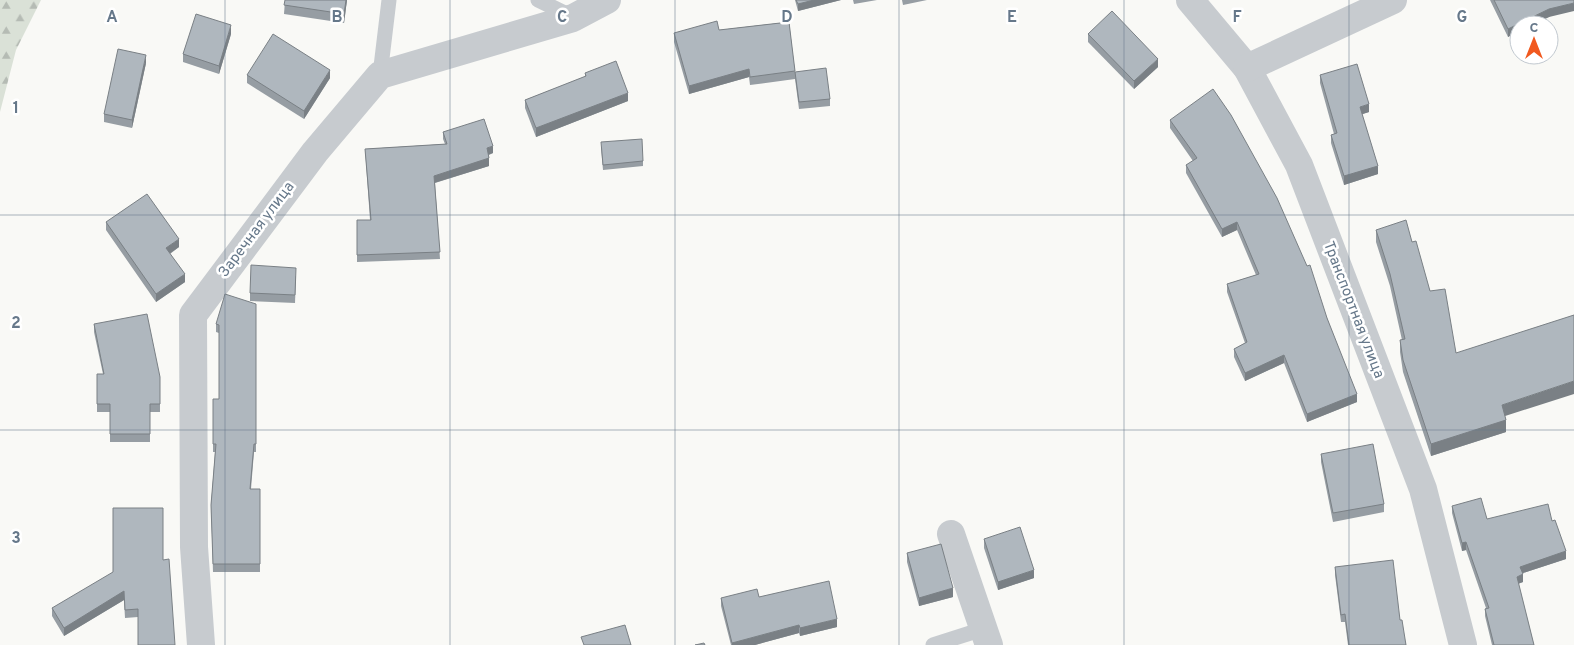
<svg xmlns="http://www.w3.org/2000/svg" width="1574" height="645" viewBox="0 0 1574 645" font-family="Overpass,sans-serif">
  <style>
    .forest { fill: url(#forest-firs) }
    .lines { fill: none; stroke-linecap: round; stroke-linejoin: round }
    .service { stroke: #c7cbcf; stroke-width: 15 }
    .minor { stroke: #c7cbcf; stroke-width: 28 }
    .wall { fill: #969da3 }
    .shaded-wall { fill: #7a8085 }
    .building { fill: #afb7be; stroke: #7a8085 }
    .grid { fill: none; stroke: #66788a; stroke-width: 1; stroke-opacity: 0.55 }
    .labels { text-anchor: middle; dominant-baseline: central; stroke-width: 5; stroke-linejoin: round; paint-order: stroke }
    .street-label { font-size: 15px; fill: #66788a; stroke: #fff }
    .grid-label { font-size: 16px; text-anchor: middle; font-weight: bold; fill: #66788a; stroke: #fff; stroke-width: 5; stroke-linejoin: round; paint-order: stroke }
  </style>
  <defs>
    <pattern id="forest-firs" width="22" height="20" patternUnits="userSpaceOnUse" patternTransform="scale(1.25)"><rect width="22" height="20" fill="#dae1d7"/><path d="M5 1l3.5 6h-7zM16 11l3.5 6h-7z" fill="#b5bbb4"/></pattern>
  </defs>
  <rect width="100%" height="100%" fill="#f9f9f6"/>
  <path class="forest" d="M0,0H41L16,50L0,112Z"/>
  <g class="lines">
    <g class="service">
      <path d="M538,0L573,17"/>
      <path d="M380,75L389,0"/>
      <path d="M933,645L983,629"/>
    </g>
    <g class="minor">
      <path d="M1190,0L1247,68L1299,165L1423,489L1463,645"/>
      <path d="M1247,68L1393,0"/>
      <path d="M951,534L989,645"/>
      <path d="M201,645L194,547L193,315L315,152L380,75L573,18L607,0"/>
    </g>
  </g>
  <g class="wall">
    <path d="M285,0H347L344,23L284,14Z"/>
    <path d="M795,0H841L798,11Z"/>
    <path d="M853,0H877L854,4Z"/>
    <path d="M902,0H927L903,5Z"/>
    <path d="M1490,0H1574L1549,17L1532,25H1519V31L1508,37Z"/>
    <path d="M789,22L795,72L830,99V106L799,109L795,79L750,85L749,77L689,94L674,42V33L719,30Z"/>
    <path d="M231,34L219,74L183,62V54Z"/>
    <path d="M1088,34L1158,67L1134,89L1088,42Z"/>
    <path d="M146,63L132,128L104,122V114Z"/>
    <path d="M585,73L628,101L536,137L525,108V100L585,77Z"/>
    <path d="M247,75L330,78L304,119L247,83Z"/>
    <path d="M1320,75L1369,112L1362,114L1378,174L1344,185L1331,143V135L1334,134L1320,83Z"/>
    <path d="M1170,120L1327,318L1357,402L1307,422L1284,363L1245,381L1234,357V349L1245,343L1227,292V284L1256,275L1237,230L1222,237L1186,173V165L1193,161L1170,128Z"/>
    <path d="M443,132L493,153L489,155V166L435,183L440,259L357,262V220H370L365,149L445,144L443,139Z"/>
    <path d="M601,147L643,161V166L603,170Z"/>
    <path d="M106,222L179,247L170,254L185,282L156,302L106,230Z"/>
    <path d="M1376,230L1412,242L1430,291L1456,353L1505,416L1506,432L1431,456L1403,372L1400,352V340H1402L1390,286L1376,242Z"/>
    <path d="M296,276L295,303L250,301V293Z"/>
    <path d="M256,304V452H254L251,489H260V572H213L211,505L215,452H213V399H219V333L216,332V324Z"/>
    <path d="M94,324L160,377V412H150V442H110V412H97V374H103L94,332Z"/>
    <path d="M1321,454L1384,504V512L1333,522L1321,462Z"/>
    <path d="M1452,506L1487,519L1552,521L1566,559L1523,573V582L1518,584L1534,645H1492L1485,616V609L1486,608L1466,550L1462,551L1452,513Z"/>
    <path d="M984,539L1034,578L998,590L984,548Z"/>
    <path d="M907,553L953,597L919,606L907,562Z"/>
    <path d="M163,560L138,617L125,618L124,600L64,636L52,616V608Z"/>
    <path d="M1335,567L1400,620L1406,645H1348L1345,622H1341L1335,575Z"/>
    <path d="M759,597L837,627L800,636L799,633L755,645H731L721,606V598Z"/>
  </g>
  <g class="shaded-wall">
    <path d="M346,0H347L344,23V14Z"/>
    <path d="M814,0H841L798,11V4Z"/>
    <path d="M1574,3V11L1549,17L1532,25H1519V31L1508,37V29L1549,9Z"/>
    <path d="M231,25V34L219,74V66Z"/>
    <path d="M146,55V63L132,128V120Z"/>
    <path d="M1158,59V67L1134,89V81Z"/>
    <path d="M749,69V77L689,94V86Z"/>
    <path d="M330,70V78L304,119V111Z"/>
    <path d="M628,93V101L536,137V128Z"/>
    <path d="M1369,104V112L1360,115V107Z"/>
    <path d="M493,146V153L487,155V148Z"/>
    <path d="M489,158V166L434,183V176Z"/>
    <path d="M1378,166V174L1344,185V176Z"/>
    <path d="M1237,222V230L1222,237V229Z"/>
    <path d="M179,239V247L166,256V248Z"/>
    <path d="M185,274V282L156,302V294Z"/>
    <path d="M1284,355V363L1245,381V373Z"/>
    <path d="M1574,381V394L1502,417V405Z"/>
    <path d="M1357,394V402L1307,422V414Z"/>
    <path d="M1506,420V432L1431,456V444Z"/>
    <path d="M1466,542V550L1462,551V543Z"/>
    <path d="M1566,551V559L1520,574V567Z"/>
    <path d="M1034,570V578L998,590V582Z"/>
    <path d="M1523,574V582L1517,584V577Z"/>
    <path d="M953,588V597L919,606V598Z"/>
    <path d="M124,591V600L64,636V628Z"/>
    <path d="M837,619V627L800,636V628Z"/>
    <path d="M799,625V633L755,645H732V643Z"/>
  </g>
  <g class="building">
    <path d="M285,0H346L344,14L284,5Z"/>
    <path d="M796,0H814L798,4Z"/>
    <path d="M1494,0H1574V3L1549,9L1508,29Z"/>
    <path d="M1112,11L1158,59L1134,81L1088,34Z"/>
    <path d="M196,14L231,25L219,66L183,54Z"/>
    <path d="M717,21L719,30L789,22L795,71L750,77L749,69L689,86L674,33Z"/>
    <path d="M273,34L330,70L304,111L247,75Z"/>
    <path d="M118,49L146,55L132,120L104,114Z"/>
    <path d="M616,61L628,93L536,128L525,100L586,76L585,73Z"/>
    <path d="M1357,64L1369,104L1360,107L1378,166L1344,176L1331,135L1337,133L1320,75Z"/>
    <path d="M826,68L830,99L799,102L795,72Z"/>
    <path d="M1213,89L1231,115L1277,198L1307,266L1310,265L1327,318L1357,394L1307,414L1284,355L1245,373L1234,349L1247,342L1227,284L1259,274L1237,222L1222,229L1186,165L1197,158L1170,120Z"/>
    <path d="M484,119L493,146L487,148L489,158L434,176L440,252L357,255V220H371L365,149L447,144L443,132Z"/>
    <path d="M642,139L643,161L603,165L601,142Z"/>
    <path d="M147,194L179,239L166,248L185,274L156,294L106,222Z"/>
    <path d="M1406,220L1412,242L1416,241L1430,291L1445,289L1456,353L1574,315V381L1502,405L1506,420L1431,444L1403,360L1400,340L1405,339L1390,274L1376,230Z"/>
    <path d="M251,265L296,268L295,295L250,293Z"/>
    <path d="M225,294L256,304V444H254L250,489H260V564H213L211,505L216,444H213V399H219V325L216,324Z"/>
    <path d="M147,314L160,377V404H150V434H110V404H97V374H104L94,324Z"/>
    <path d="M1373,444L1384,504L1333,513L1321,454Z"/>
    <path d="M1481,498L1487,519L1548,504L1552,521L1555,520L1566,551L1520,567L1523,574L1517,577L1534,645H1494L1485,609L1489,608L1466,542L1462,543L1452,506Z"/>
    <path d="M113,508H163V560L169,559L175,645H138V609L125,610L124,591L64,628L52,608L113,572Z"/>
    <path d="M1020,527L1034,570L998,582L984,539Z"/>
    <path d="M941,544L953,588L919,598L907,553Z"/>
    <path d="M1393,560L1400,620H1402L1406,645H1349L1345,614L1341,615L1335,567Z"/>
    <path d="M829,581L837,619L800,628L799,625L732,643L721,598L757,589L759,597Z"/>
    <path d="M625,625L631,645H584L581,637Z"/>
    <path d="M704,643L705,645H695Z"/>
  </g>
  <path class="grid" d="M225,0V645M450,0V645M675,0V645M899,0V645M1124,0V645M1349,0V645M0,215H1574M0,430H1574"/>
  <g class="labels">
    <g class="street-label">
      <text transform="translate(257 230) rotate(-53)">Заречная улица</text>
      <text transform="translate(1353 310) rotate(69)">Транспортная улица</text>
    </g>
  </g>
  <g class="grid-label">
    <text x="112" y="22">A</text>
    <text x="337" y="22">B</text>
    <text x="562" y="22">C</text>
    <text x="787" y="22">D</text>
    <text x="1012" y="22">E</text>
    <text x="1237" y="22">F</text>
    <text x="1462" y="22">G</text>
    <text x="16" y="113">1</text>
    <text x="16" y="328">2</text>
    <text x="16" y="543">3</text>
  </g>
  <g transform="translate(1534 40)"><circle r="24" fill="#ffffff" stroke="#c2c9d0"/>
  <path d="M0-4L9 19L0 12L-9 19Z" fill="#f1591f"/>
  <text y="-8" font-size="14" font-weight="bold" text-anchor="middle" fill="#66788a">С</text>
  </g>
</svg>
